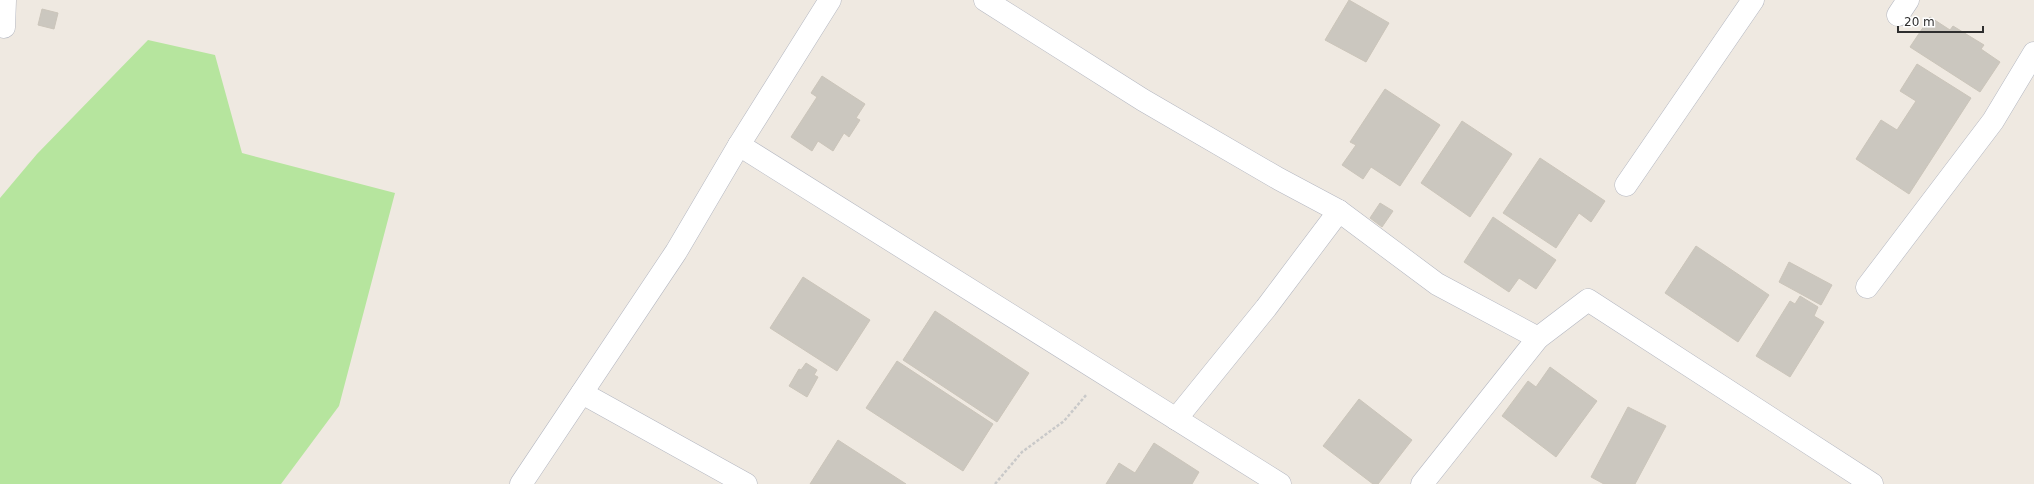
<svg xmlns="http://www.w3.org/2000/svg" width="2034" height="484" viewBox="0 0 2034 484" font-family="'DejaVu Sans',sans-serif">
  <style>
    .green { fill: #b6e59e }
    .building { fill: #cbc7bf; stroke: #cbc5ba }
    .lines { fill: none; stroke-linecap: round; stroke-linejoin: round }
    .minor-casing { stroke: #b4b7c1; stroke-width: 23 }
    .path { stroke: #c9c9c9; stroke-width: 2.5; stroke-dasharray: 3 2; stroke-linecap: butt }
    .minor { stroke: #fff; stroke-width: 22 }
  </style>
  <rect width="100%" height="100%" fill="#efe9e1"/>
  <path class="green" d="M148,40L215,55L242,153L395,193L339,406L281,484H0V198L37,154Z"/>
  <g class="building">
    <path d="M1349,0L1389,23L1366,62L1325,40Z"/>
    <path d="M42,9L58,13L54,29L38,25Z"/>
    <path d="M1930,17L1950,30L1953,26L1984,45L1981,49L2000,62L1980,92L1910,47Z"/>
    <path d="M1917,64L1971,98L1909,194L1856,159L1881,120L1897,130L1916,101L1900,91Z"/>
    <path d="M822,76L865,104L856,118L860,120L849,137L844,133L833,151L818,141L812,151L791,137L817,97L811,93Z"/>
    <path d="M1385,89L1440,125L1400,186L1371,167L1363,179L1342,165L1356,145L1350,142Z"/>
    <path d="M1462,121L1512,154L1470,217L1421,183Z"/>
    <path d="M1540,158L1605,201L1591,222L1579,213L1556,248L1503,213Z"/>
    <path d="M1380,203L1393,211L1382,227L1370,218Z"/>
    <path d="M1493,217L1556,260L1536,289L1519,278L1509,292L1464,262Z"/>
    <path d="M1696,246L1769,295L1738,342L1665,293Z"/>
    <path d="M1789,262L1832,285L1821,305L1779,282Z"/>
    <path d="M803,277L870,320L837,371L770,328Z"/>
    <path d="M1800,296L1818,307L1814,316L1824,322L1790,377L1756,356L1790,301L1795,304Z"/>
    <path d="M935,311L1029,373L997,422L903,360Z"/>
    <path d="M897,361L993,424L963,471L866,408Z"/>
    <path d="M806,363L817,370L814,375L818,377L807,397L789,386L799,369L801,370Z"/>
    <path d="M1550,367L1597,401L1556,457L1502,416L1528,381L1536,387Z"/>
    <path d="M1359,399L1412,440L1378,484H1373L1323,446Z"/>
    <path d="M1628,407L1666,426L1635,484H1604L1591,477Z"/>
    <path d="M838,440L906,484H810Z"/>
    <path d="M1154,443L1199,472L1192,484H1106L1119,463L1135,473Z"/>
  </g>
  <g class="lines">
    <defs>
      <g id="minor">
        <path d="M985,0L1143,100L1279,179L1339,211L1437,284L1538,338L1588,300L1872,484"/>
        <path d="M1898,15L1908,0"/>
        <path d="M4,27L5,0"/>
        <path d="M739,145L1280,484"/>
        <path d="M1626,185L1753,0"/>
        <path d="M1867,287L1993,121L2034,53"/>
        <path d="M582,393L746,484"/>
        <path d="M1176,419L1266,308L1339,211"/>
        <path d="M521,484L676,252L739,145L830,0"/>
        <path d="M1422,484L1538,338"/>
      </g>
    </defs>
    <use href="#minor" class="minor-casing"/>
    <path class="path" d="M995,484L1022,452L1064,421L1087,394"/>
    <use href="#minor" class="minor"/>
  </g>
  <path d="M1898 26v6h85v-6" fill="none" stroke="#2e2e2e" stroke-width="2"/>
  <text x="1904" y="26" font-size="12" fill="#2e2e2e" stroke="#ffffff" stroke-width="3" paint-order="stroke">20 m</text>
</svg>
